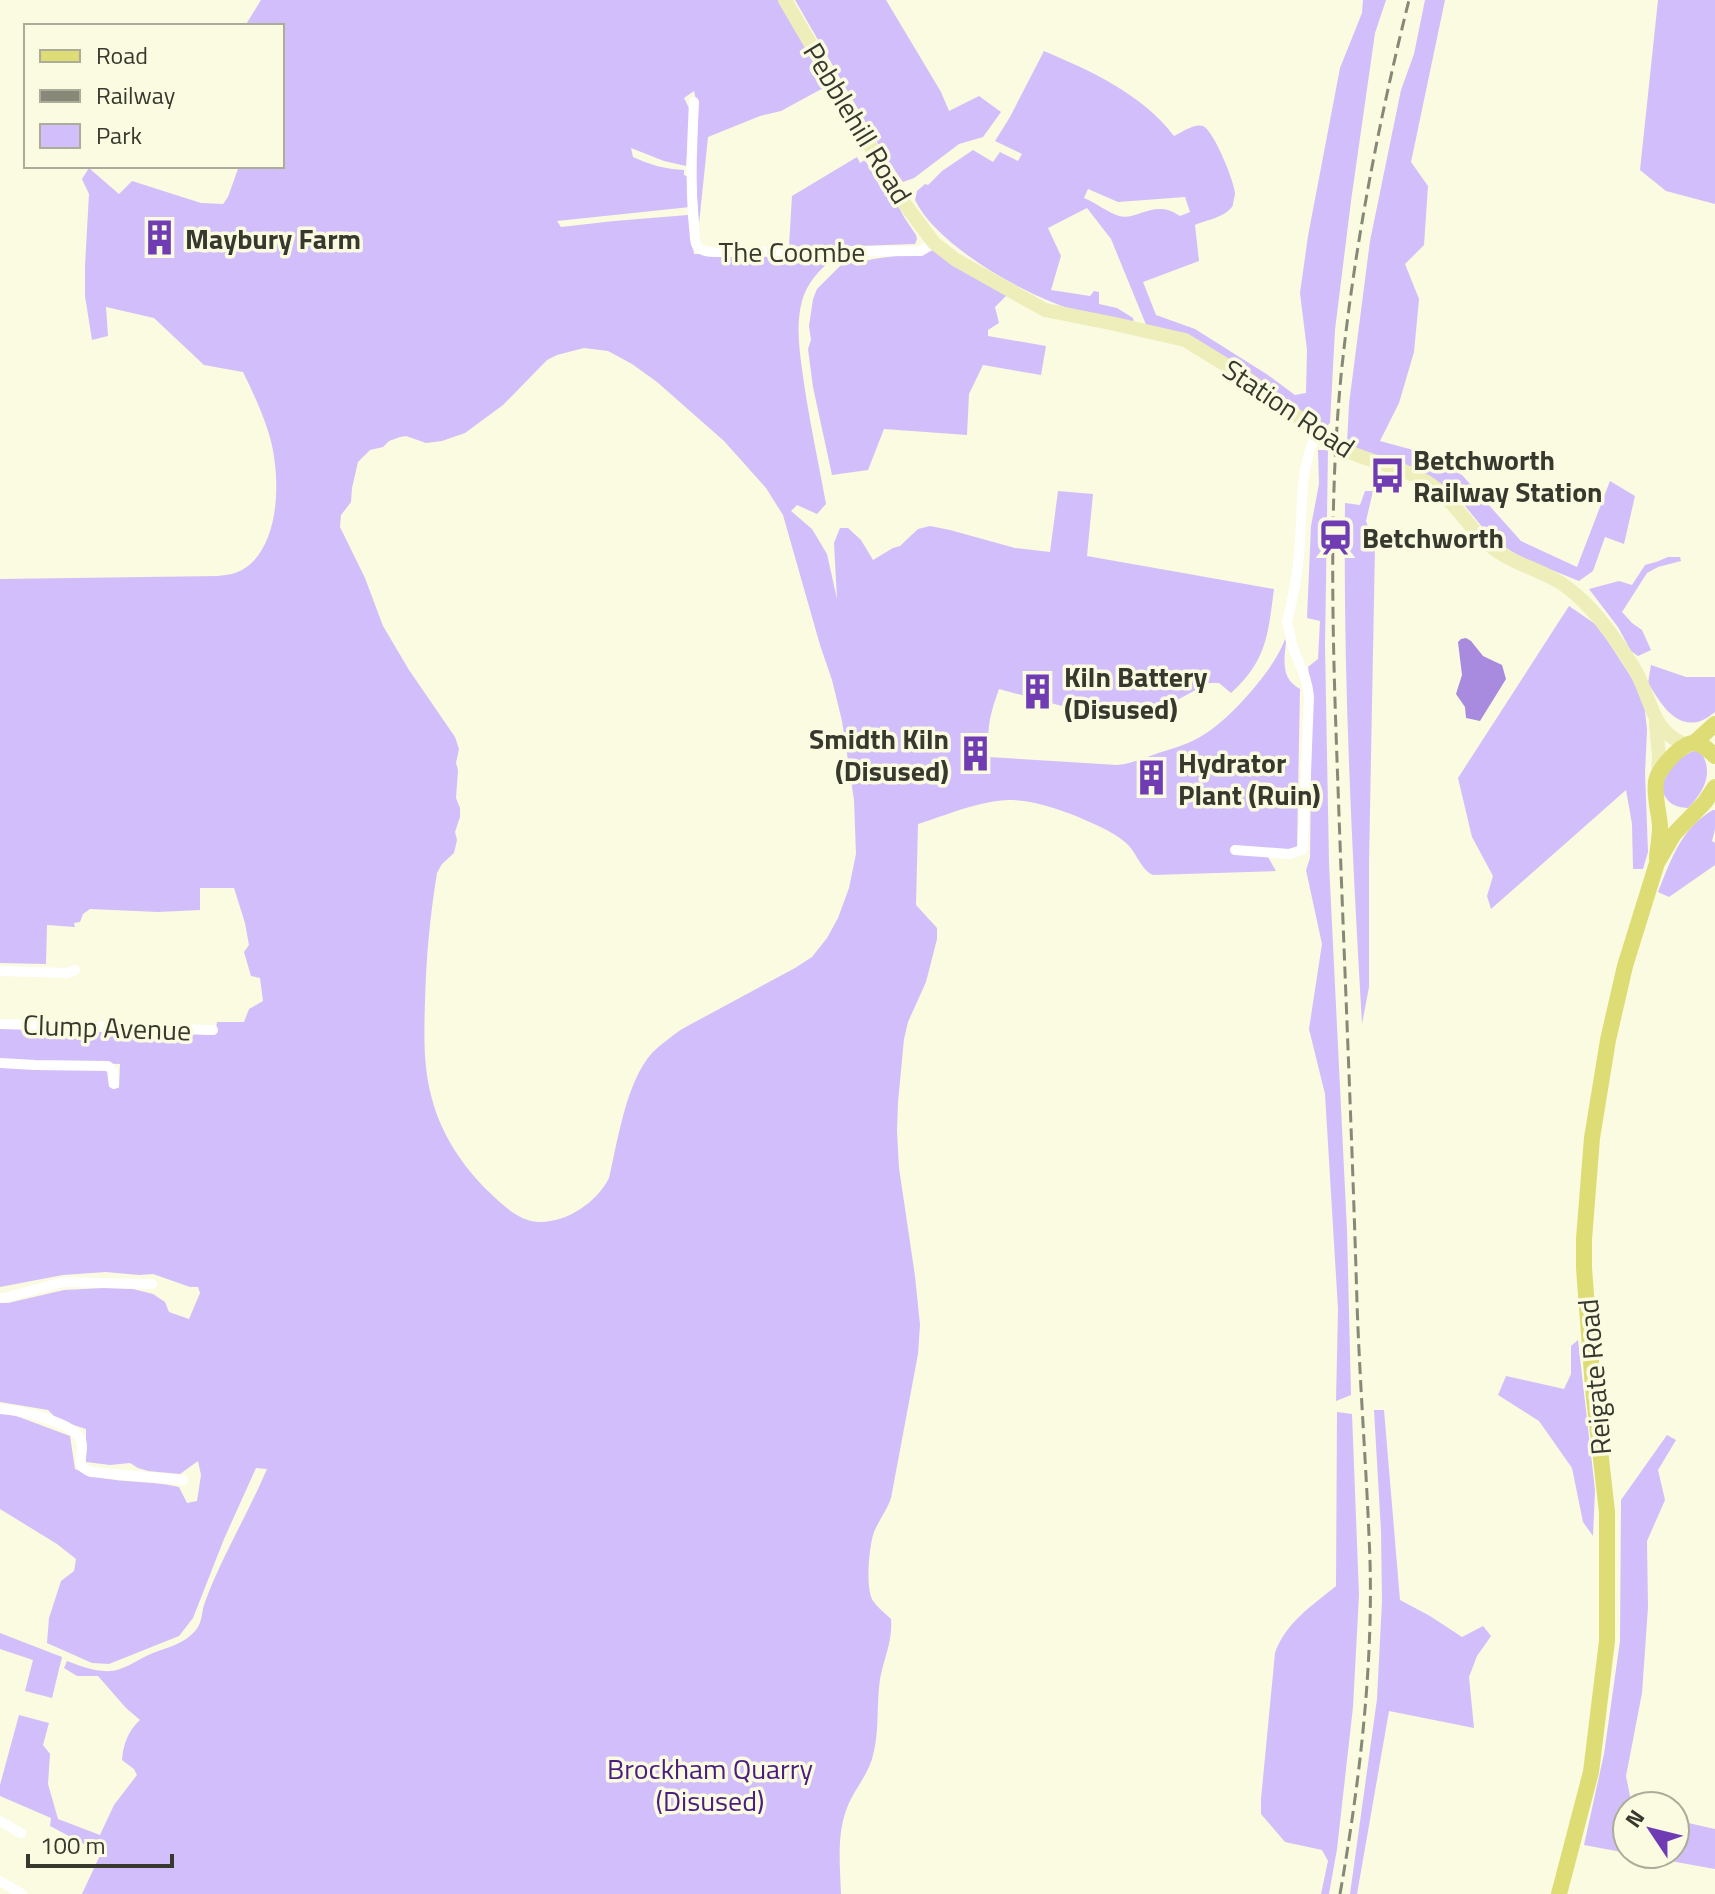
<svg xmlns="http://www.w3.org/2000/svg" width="1715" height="1894" viewBox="0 0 1715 1894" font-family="'Titillium Web',sans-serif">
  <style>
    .green { fill: #d2befb; fill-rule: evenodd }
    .water { fill: #a88ade }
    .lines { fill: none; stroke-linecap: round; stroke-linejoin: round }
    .street { stroke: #fff; stroke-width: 10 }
    .secondary { stroke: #eeeeba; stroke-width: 14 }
    .primary { stroke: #dedc74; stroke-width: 16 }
    .rail { stroke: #878877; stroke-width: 3; stroke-dasharray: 12 6; stroke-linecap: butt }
    .labels { text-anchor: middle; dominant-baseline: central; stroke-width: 7; stroke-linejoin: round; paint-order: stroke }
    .street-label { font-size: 28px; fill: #38392e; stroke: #fafbe0 }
    .poi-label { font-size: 28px; font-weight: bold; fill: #38392e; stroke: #fafbe0; text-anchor: start }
    .park-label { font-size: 28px; fill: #4b1d80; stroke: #fafbe0 }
  </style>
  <rect width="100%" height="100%" fill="#fafbe0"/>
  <g class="green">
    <path d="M261,0H781L826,77L827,86L781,111L760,116L708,137L699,224L695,168L698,109L694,91L684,98L690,110L686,166L664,161L631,148L633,157C650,165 665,169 684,170V175L690,178V207L557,221L561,227L614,221L688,215L694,254H831L835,258C819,269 807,283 802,301C796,323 799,347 802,369C808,415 818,459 826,504L817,514L797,505L791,511L812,529L827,554L837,599L834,543L840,528H848L861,540L873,560L893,548L900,546L918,529L930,526L950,530L1015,548L1050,552L1058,491L1093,494L1087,556L1274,589C1268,634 1267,661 1231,693L1219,683H1209L1160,709L1134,714L1073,709L999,689C989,717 987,727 989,757L1117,765C1130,764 1141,759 1153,755C1169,749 1185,746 1200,737C1228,722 1275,669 1285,639L1286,642C1284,661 1281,679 1300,689L1297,848L1268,857L1276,871L1153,875C1140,869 1137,852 1125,842C1112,831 1092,823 1076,816C1055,808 1032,800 1009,800C978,801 947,815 918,824L916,905L937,928V939L926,982L908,1022L904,1039L898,1102L897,1131L899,1168L915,1276L920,1325L918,1354L891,1498C887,1510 879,1520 874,1532C869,1546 865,1588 873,1601C878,1608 885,1613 891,1619C893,1640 884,1658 880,1679C876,1706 880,1733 872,1759C867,1775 856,1788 849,1803C836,1832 840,1863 841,1894H82L101,1853L50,1826L51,1818L0,1796V1785L19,1715L49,1723L43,1745L50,1754L48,1784L58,1819L100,1835L114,1805L137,1775L134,1769L122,1760C123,1745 128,1731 140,1720L126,1708L98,1676H77L64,1668L67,1661C83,1667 103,1675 120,1669C132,1665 142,1657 153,1653C169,1647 184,1644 196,1630C203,1621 201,1612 205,1602C222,1556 248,1514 267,1469L256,1468L224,1539L193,1618L179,1636L109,1664L92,1663L47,1643L49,1618L61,1581L74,1571L76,1559L57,1544L0,1509V1413L11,1414L70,1436L75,1469C105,1485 146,1479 179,1487L187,1503L197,1501L201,1475L198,1461L180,1474L148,1471L138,1468L130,1463L110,1465L86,1462V1429L58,1420L48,1410L0,1402V1302L8,1303L64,1290L103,1288L133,1289L153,1294L165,1302L169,1312L189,1319L200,1293L198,1287H190L153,1274L139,1275L106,1272L63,1275L0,1287V1065L102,1069L107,1071L109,1087L119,1088L120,1064L0,1060V1028L105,1029L215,1035L217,1022H244L249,1009L263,1001L260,978L251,976L244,952L249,945L245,923L234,888H200V910L158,912L90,909L83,914L80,922L74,923L75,927L47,925L46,964L0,963V579L218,576C226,575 235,574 242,570C282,547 281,473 269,434C262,412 253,392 243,372L204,365L154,318L106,307L108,336L92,340L85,296V266L89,194L82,179L89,168L119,194L132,181L201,203L223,204L228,197L239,166H282V26H245ZM584,348L608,351L632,364L657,382L724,441L766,488L783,515L820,645L832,680L842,721L854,800L856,854L849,888L838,918L827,938L812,957L795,968L682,1029C671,1037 661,1044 652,1053C626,1082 618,1140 609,1178C597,1202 568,1222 540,1222C519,1222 503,1205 489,1192C463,1167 441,1134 432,1099C423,1067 424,1034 425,1001C426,958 430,916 437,873L442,864L454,853L457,840L455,832L460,817V808L456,798L458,770L456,763L459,749L455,737L409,670L383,626L365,578L340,527L341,515L351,502L352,488L358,462L370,450L383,447L389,441L400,437L406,436L426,443L442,441L465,433L503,405L547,360L557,355Z"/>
    <path d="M795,0H886L941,92L949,111L979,96L1001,112L983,137L959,144L914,178L903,182L885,156Z"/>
    <path d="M1363,0H1386L1375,33L1351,201L1335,330L1330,423L1321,432L1246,373L1147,327L1111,239L1087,208L1048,228L1061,256L1051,290L1090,296L1094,291L1099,292V304L1117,308L1133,318L1134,324C1114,319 1094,316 1074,310C1026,296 937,246 915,200L917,191L925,184L928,185L942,171L973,150L993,162L1000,152L1018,161L1022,154L995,141L1010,117L1044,51C1091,71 1142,94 1174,136C1181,133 1194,123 1203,126C1214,131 1234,181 1235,193C1235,195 1233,203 1233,205C1227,217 1206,220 1195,225L1199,261L1143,282L1156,315L1195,329L1268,375L1295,395L1306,393L1307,350L1300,293L1308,236L1340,68L1362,13ZM1088,189L1118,202L1185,197L1190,212L1180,216C1154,198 1138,221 1119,216C1107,212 1096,203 1084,198Z"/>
    <path d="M1425,0H1445L1411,162L1428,186L1424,245L1405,264L1419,299L1414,352L1399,403L1380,441L1417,451L1462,475L1521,541L1577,567L1610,481L1635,496L1624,544L1605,537L1593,571L1579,581L1522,558L1497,542L1483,528L1461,501L1442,485L1357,451L1347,444L1349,404L1370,241L1401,90L1414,54Z"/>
    <path d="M1658,0H1715V204L1666,191L1640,170Z"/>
    <path d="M857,157L860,163L865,160L883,192L889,189L904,217L916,235L917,239L915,244L799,248L789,246L792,196Z"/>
    <path d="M934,250L1007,295L995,307L999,323L988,330V336L1046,346L1041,375L983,365L969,394L967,435L884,429L868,470L832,475L813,387L808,349L811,340L809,326L813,299L817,289L843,263L850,259L859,263C884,254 909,258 934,250Z"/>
    <path d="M1318,450H1328L1325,646L1329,863L1347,1230L1351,1395L1336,1401L1338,1309L1325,1094L1309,1029L1322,944L1306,870L1310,858L1312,694L1308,667L1318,659L1320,621L1307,618L1311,526L1319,484Z"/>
    <path d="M1365,491H1373L1366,521L1375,546L1369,863V987L1362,1024C1352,850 1343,677 1345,503L1360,505Z"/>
    <path d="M1668,557H1680L1681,561L1658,567L1647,573L1622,612L1632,623L1642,630L1651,650L1638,656L1631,651L1618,627L1589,589L1619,581L1632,585L1645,565L1656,562Z"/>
    <path d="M1569,606L1598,626L1631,677L1644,702L1647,730L1645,773L1648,852L1643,869H1633L1632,824L1626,790L1491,909L1487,896L1493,876L1472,837L1458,778Z"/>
    <path d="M1651,665L1686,677H1715V712C1710,716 1703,721 1697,722C1673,727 1659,700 1648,683Z"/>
    <path d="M1699,750C1715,770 1705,791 1688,808C1672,807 1666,802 1661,787C1668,770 1680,753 1699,750Z"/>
    <path d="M1713,810H1715V829L1712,841L1715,843V865L1669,897L1658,892C1671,860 1681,828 1713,810Z"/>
    <path d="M1578,1340L1595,1490L1593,1536L1583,1522L1572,1468L1539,1421L1498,1395L1506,1376L1564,1389L1571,1374V1346Z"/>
    <path d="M1374,1410H1384L1400,1600L1430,1616L1462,1637L1483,1626L1491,1636L1477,1656L1469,1677L1474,1728L1389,1711L1357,1894H1350L1377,1699L1382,1601L1381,1531Z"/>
    <path d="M1337,1412L1352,1414L1359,1595L1353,1707L1337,1849L1329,1894H1321L1328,1861L1322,1850L1285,1842L1261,1814V1799L1275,1653C1286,1622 1312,1606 1336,1586Z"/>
    <path d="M1667,1435L1676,1440L1658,1470L1665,1500L1647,1541L1648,1607L1642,1693L1626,1776L1632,1806H1627V1853L1584,1845L1604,1754L1620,1641L1621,1500Z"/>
    <path d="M0,1633L62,1657L52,1698L25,1691L33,1660L0,1649Z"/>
    <path d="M1675,1820L1715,1829V1869L1631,1854H1675Z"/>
  </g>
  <path class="water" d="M1466,638L1471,641L1483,656L1502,665L1506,679L1480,721L1466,718L1465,707L1456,694L1462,675L1458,642L1461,639Z"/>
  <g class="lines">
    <g class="street">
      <path d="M694,102C692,144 690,186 694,227C695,233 694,241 697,246C701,251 708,252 714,252L921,251L934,243"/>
      <path d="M1235,850L1289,854L1302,850L1303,845L1309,697C1307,677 1301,668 1294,650C1290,641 1291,632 1287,623C1292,601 1297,579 1299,556C1303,515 1298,469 1317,433"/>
      <path d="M0,971L68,973L75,970"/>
      <path d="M0,1024L213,1030"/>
      <path d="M0,1063L35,1065L108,1066L113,1071L114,1084"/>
      <path d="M0,1298H4L63,1282L152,1284"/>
      <path d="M0,1409C18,1410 74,1422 81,1440C86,1454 72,1465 91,1472L183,1480"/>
      <path d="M0,1821L21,1833"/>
      <path d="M0,1881L22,1894"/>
    </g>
    <g class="secondary">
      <path d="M785,0L901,199L934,243L956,260L1045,310L1115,324L1185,340L1244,376L1337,446C1368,464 1410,466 1438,490C1460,508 1473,535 1497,551C1514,563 1534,568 1552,578C1563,583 1577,595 1586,604C1604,622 1620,646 1634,668C1652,698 1650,732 1687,745"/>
      <path d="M1656,723L1659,757L1658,775"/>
    </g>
    <g class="primary">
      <path d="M1694,743L1715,724"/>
      <path d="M1657,858C1658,847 1660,837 1660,826C1659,812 1654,796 1656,782C1657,770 1681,743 1694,743C1702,743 1709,751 1715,756"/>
      <path d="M1559,1894L1591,1772L1607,1641V1512L1593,1388L1584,1268V1239L1592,1138L1608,1040L1625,966L1657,863L1674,834L1705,802L1715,787"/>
    </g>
    <path class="rail" d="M1340,1894C1359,1786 1373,1671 1370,1561C1367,1475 1360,1389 1357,1303C1352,1131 1344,959 1338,787C1333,651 1328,512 1341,376C1354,249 1378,124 1409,0"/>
  </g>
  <defs>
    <symbol id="building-bare" viewBox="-9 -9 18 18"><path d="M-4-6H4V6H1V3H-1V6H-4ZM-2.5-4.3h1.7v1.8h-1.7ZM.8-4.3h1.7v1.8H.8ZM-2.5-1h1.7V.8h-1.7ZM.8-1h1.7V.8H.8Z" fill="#703cb3" stroke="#fafbe0" stroke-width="2.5" paint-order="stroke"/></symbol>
    <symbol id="bus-bare" viewBox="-9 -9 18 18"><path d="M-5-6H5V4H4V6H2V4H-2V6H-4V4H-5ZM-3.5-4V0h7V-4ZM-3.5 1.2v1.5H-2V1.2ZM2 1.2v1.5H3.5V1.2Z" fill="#703cb3" stroke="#fafbe0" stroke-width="2.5" paint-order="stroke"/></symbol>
    <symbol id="station-bare" viewBox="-9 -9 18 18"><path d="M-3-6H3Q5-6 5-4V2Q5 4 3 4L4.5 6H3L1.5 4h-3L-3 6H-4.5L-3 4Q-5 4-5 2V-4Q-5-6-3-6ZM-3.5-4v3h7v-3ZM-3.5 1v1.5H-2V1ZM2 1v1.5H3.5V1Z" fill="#703cb3" stroke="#fafbe0" stroke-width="2.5" paint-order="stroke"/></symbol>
  </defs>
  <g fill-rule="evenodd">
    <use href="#building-bare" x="134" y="212" width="51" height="51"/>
    <use href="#bus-bare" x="1362" y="450" width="51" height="51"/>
    <use href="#station-bare" x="1310" y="512" width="51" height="51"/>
    <use href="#building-bare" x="1012" y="666" width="51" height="51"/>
    <use href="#building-bare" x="950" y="728" width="51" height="51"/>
    <use href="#building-bare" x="1126" y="752" width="51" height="51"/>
  </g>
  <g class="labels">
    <g class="street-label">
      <text transform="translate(858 123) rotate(59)">Pebblehill Road</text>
      <text x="792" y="251">The Coombe</text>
      <text transform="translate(1289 408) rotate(34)">Station Road</text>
      <text transform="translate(107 1027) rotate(2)">Clump Avenue</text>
      <text transform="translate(1594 1377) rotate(-95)">Reigate Road</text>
    </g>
    <g class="poi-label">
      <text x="185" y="238">Maybury Farm</text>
      <text x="1413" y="459">Betchworth<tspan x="1413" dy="32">Railway Station</tspan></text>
      <text x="1362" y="537">Betchworth</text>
      <text x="1064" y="676">Kiln Battery<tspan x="1064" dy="32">(Disused)</tspan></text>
      <text x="949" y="738" text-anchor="end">Smidth Kiln<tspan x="949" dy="32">(Disused)</tspan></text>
      <text x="1178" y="762">Hydrator<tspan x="1178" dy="32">Plant (Ruin)</tspan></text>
    </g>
    <g class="park-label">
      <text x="710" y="1768">Brockham Quarry<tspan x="710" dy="32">(Disused)</tspan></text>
    </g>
  </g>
  <rect x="24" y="24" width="260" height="144" fill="#fafbe0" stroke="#acad99" stroke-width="2"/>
  <rect x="40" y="50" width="40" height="12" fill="#dedc74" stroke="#acad99" stroke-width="2"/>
  <text x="96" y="64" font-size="24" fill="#38392e">Road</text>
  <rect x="40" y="90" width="40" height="12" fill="#878877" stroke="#acad99" stroke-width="2"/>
  <text x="96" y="104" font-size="24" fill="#38392e">Railway</text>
  <rect x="40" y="124" width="40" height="24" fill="#d2befb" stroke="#acad99" stroke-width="2"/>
  <text x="96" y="144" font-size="24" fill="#38392e">Park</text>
  <g transform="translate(1651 1830) rotate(305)"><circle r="38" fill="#fafbe0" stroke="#acad99" stroke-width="2"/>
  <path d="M0-6L14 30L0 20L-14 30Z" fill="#703cb3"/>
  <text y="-12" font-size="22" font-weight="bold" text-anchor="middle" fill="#38392e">N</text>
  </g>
  <path d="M28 1854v12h144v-12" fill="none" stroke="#38392e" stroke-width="4"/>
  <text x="40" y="1854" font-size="24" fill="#38392e" stroke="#fafbe0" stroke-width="6" paint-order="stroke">100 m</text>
</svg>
